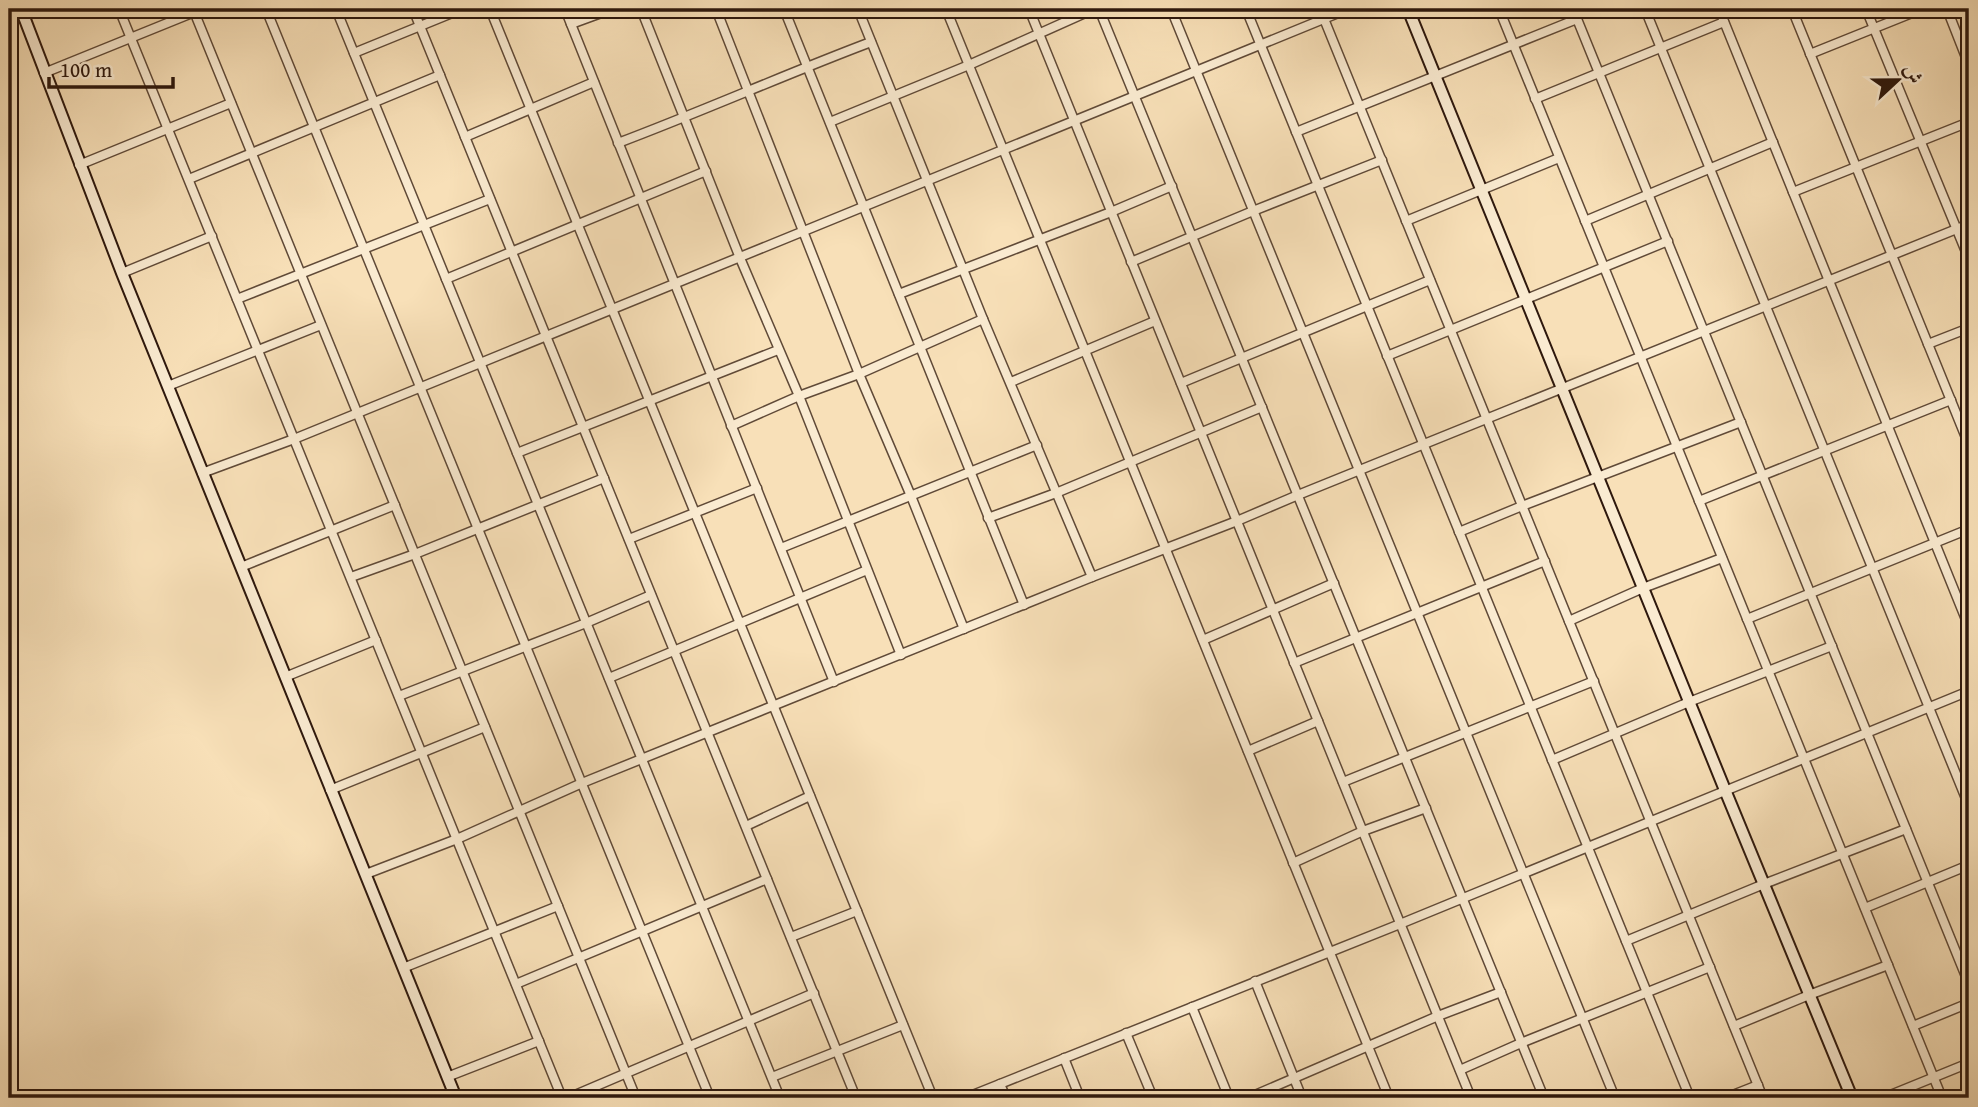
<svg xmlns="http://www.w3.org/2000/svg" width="1978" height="1107" viewBox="0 0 1978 1107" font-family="'Gentium Book Plus',Amiri,serif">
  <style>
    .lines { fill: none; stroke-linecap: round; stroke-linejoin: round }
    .street-casing { stroke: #604a38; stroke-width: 11 }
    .secondary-casing { stroke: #2e180d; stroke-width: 14 }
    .street { stroke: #faebd1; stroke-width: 8 }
    .secondary { stroke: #faebd1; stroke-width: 10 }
  </style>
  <rect width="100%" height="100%" fill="#f8e0b8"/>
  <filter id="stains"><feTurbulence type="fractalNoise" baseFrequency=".00286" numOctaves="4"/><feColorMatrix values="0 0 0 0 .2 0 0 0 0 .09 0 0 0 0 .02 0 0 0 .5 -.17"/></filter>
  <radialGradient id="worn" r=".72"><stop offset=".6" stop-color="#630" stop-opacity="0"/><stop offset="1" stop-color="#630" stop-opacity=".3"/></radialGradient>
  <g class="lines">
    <defs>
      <g id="street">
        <path d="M119,9L562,1098"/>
        <path d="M193,9L636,1098"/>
        <path d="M266,9L710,1098"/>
        <path d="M336,9L780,1098"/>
        <path d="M413,9L856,1098"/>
        <path d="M490,9L933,1098"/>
        <path d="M565,9L834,682"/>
        <path d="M641,9L740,258L799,396L901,655"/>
        <path d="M716,9L859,374L911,496L964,629"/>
        <path d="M784,9L1024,605"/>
        <path d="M858,9L983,319L1092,577"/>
        <path d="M946,9L1389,1098"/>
        <path d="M1029,9L1471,1098"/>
        <path d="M1099,9L1544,1098"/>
        <path d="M1171,9L1615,1098"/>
        <path d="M1246,9L1690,1098"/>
        <path d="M1320,9L1763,1098"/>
        <path d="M1499,9L1942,1098"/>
        <path d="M1573,9L1969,984"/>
        <path d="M1645,9L1969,806"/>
        <path d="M1719,9L1969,627"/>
        <path d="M1792,9L1969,445"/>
        <path d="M1866,9L1969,259"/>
        <path d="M1947,9L1969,65"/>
        <path d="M571,24L612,9"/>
        <path d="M354,53L462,9"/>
        <path d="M1810,54L1922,9"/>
        <path d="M44,73L202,9"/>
        <path d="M1535,99L1724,22"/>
        <path d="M830,122L969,65L1094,9"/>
        <path d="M1296,132L1577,19"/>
        <path d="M465,137L594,82"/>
        <path d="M618,143C703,111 786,74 871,42"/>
        <path d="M79,165L231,103"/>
        <path d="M189,179L440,75"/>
        <path d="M1793,192L1969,122"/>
        <path d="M1406,221L1559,158"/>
        <path d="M1585,221L1773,142"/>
        <path d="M1131,262L1253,211L1382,160"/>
        <path d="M122,273L212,236"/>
        <path d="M446,279L706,171"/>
        <path d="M899,294L1111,212L1172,186"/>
        <path d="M237,299L490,199"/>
        <path d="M1928,344L1969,328"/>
        <path d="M1387,356L1668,241"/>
        <path d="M1011,382L1155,321"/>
        <path d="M1181,383L1430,280"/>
        <path d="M168,386L321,325"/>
        <path d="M731,426L799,396L859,374L983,319"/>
        <path d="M517,453L778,350"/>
        <path d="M202,473L294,439L1348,9"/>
        <path d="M1699,501L1951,400"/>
        <path d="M988,518L1056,493L1262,407"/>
        <path d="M1459,532L1522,506L1741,422"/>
        <path d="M629,539L757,488"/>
        <path d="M781,548L1037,445"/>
        <path d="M241,567L395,505"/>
        <path d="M351,577L415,554L604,478"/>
        <path d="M1747,619L1969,529"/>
        <path d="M1569,621L1643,588L1722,558"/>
        <path d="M1203,640L1334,583"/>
        <path d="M1294,663L1545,561"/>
        <path d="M285,677L376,640"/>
        <path d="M609,678L867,570"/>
        <path d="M399,696L586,623L651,595"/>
        <path d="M1248,751L1318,721"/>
        <path d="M1552,760L1689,702L1832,646"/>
        <path d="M1343,782L1594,681"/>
        <path d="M330,790L485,727"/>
        <path d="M746,826L810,796"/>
        <path d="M1293,863L1363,831L1426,808"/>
        <path d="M366,874L457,839L582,783L1092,577L1237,521L1298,495L1969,224"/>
        <path d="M1865,908L1969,865"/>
        <path d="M791,937L857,911"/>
        <path d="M1626,941L1764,884L1906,829"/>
        <path d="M403,968L558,906"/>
        <path d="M1255,981L1302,1098"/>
        <path d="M516,984L767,879"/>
        <path d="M1192,1007L1229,1098"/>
        <path d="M1734,1026L1809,995L1888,965"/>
        <path d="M1913,1026L1969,1003"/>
        <path d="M1126,1033L1153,1098"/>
        <path d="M1064,1058L1080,1098"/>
        <path d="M1460,1070L1521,1043L1710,967"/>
        <path d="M447,1077L539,1041"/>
        <path d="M772,1077L903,1025"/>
        <path d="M1000,1084L1006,1098"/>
        <path d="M568,1098L814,993"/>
        <path d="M965,1098L1400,924L1969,691"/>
        <path d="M1248,1098L1438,1016L1501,992"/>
        <path d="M1725,1098L1758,1085"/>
        <path d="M1883,1098L1969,1063"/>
      </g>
      <g id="secondary">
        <path d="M21,9L122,273L456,1098"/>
        <path d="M1408,9L1725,790L1852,1098"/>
      </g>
    </defs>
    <use href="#street" class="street-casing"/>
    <use href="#secondary" class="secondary-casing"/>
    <use href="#street" class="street"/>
    <use href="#secondary" class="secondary"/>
  </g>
  <rect width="1978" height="1107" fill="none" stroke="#f8e0b8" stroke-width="35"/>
  <rect x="10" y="10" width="1957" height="1086" fill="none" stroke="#2e180d" stroke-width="3.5"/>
  <rect x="18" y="18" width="1943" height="1072" fill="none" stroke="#2e180d" stroke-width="2"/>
  <g transform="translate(1898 80) rotate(68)" stroke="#faebd1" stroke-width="5" paint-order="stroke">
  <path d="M0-5L12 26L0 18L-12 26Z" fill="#2e180d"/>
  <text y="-10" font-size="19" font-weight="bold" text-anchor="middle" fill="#2e180d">ش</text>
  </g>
  <path d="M49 77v10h124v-10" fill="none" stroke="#2e180d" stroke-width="3.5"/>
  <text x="60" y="77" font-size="21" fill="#2e180d" stroke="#faebd1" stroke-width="5" paint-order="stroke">100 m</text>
  <rect width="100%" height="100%" filter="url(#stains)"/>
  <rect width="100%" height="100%" fill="url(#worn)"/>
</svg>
